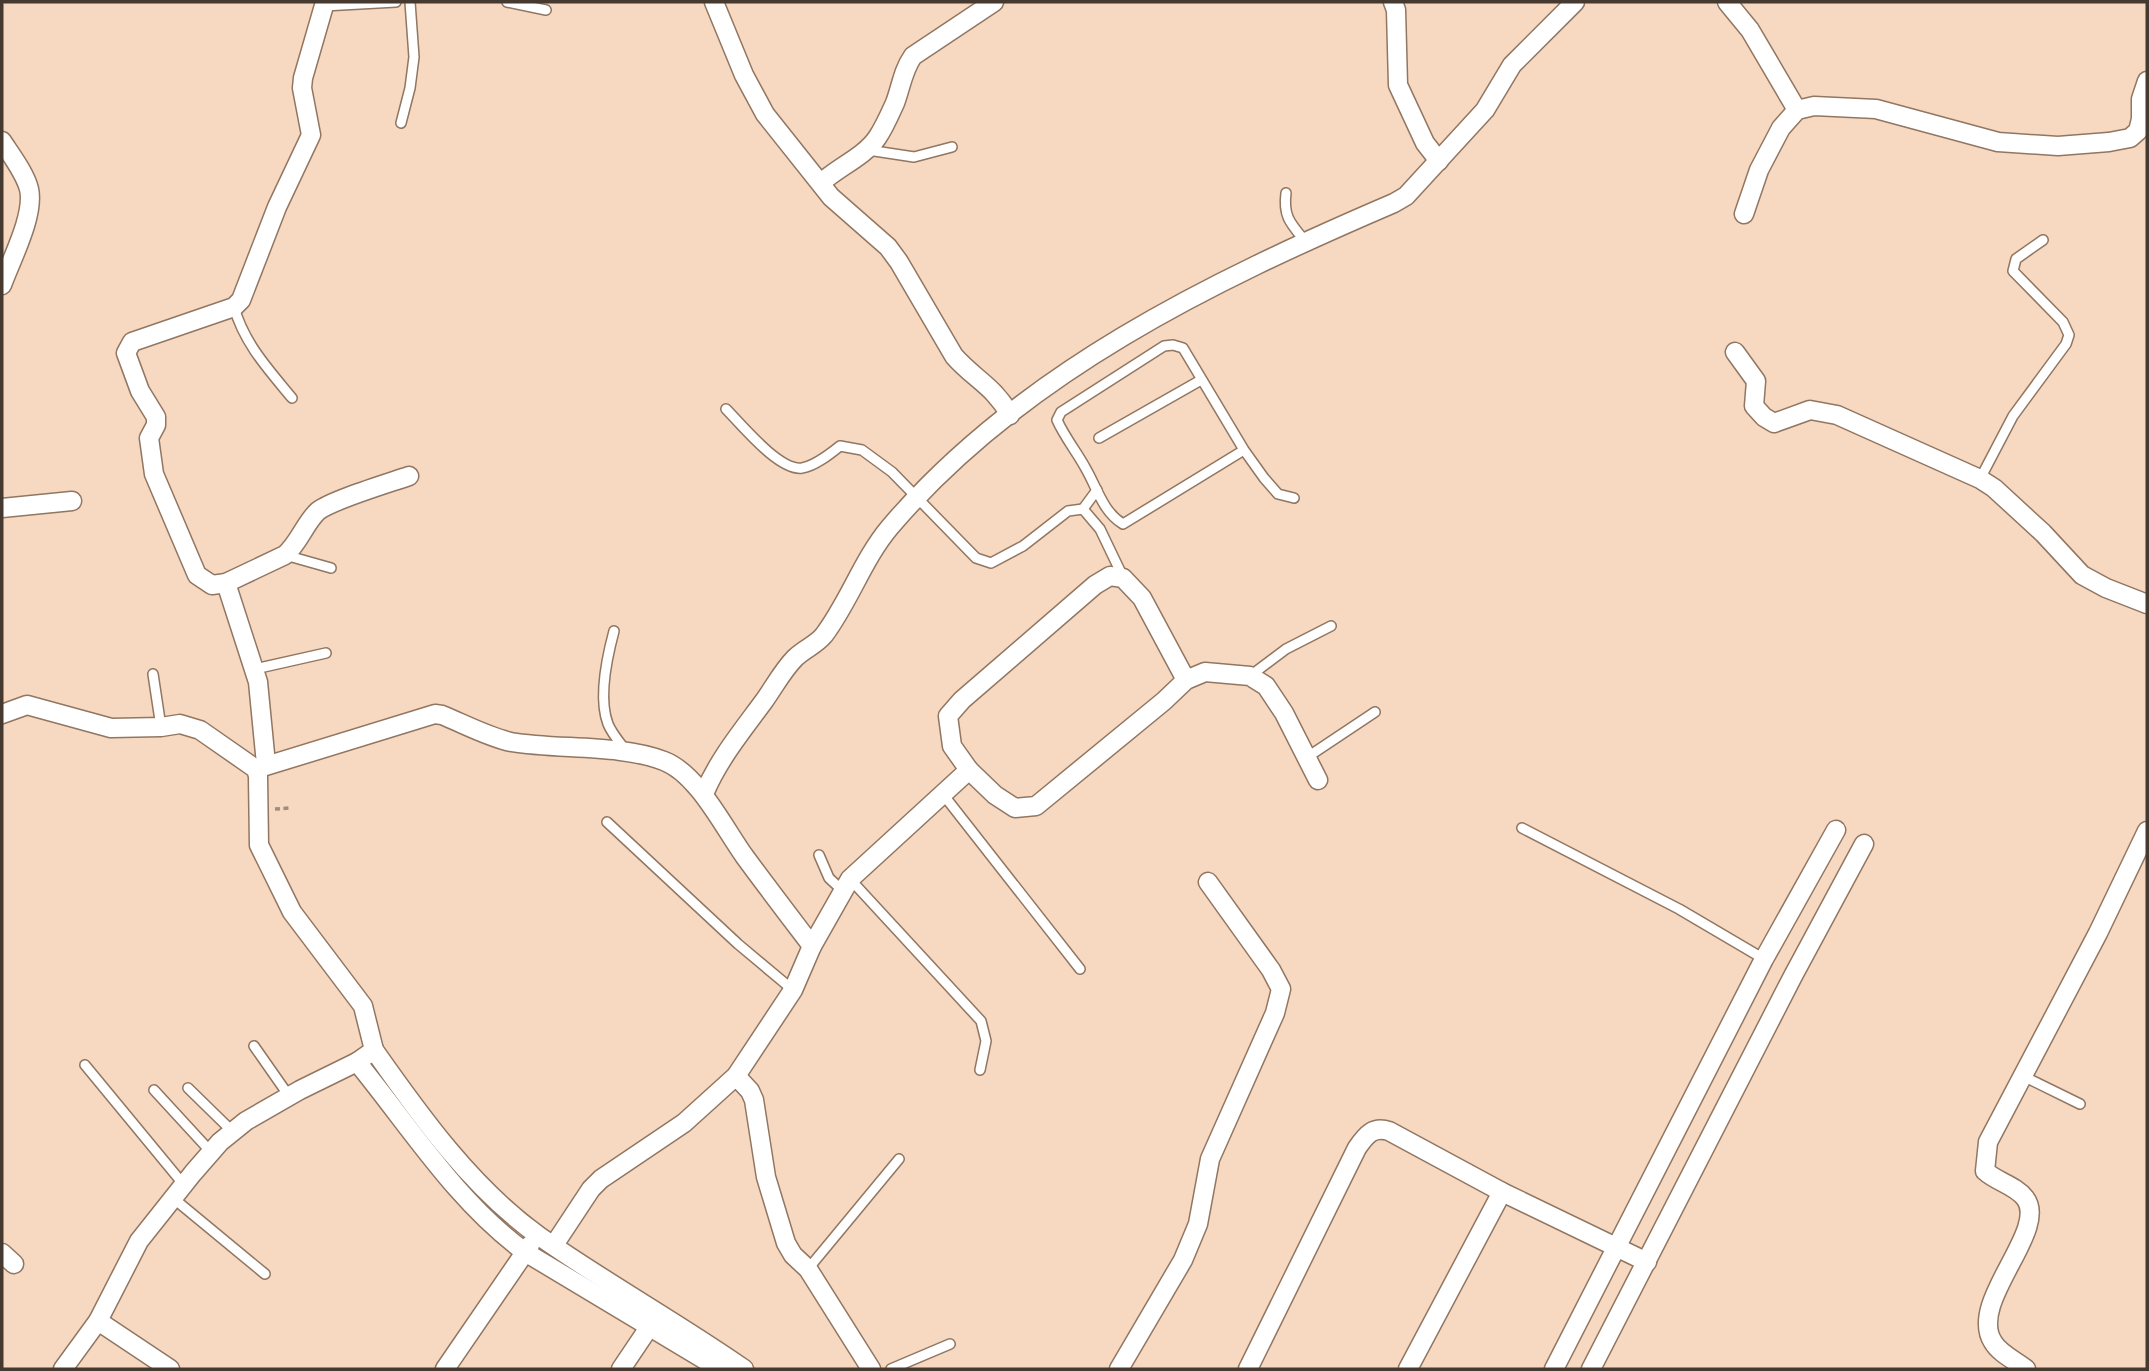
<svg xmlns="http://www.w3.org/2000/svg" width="2149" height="1371" viewBox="0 0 2149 1371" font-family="'Titillium Web',sans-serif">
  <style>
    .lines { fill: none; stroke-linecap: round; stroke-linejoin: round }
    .lane-casing { stroke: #917661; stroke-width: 12 }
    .street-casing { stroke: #917661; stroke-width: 21 }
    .path { stroke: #a28c7c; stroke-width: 3.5; stroke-dasharray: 5 3.5; stroke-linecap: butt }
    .lane { stroke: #fff; stroke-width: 9 }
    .street { stroke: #fff; stroke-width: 18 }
  </style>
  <rect width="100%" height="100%" fill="#f7d8c1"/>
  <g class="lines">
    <defs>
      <g id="lane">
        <path d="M507,2L546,10"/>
        <path d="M324,6L396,2"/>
        <path d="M401,123L410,88L414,57L410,2"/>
        <path d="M868,150L914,157L952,147"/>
        <path d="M1286,193C1283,216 1290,223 1305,241"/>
        <path d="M234,307C244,343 268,369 292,398"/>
        <path d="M726,409C742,425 779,471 802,468C815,466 830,454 840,446L862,450L892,472L976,558L991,563L1023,546L1068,511L1083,509L1100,529L1123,577"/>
        <path d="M1099,438L1201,380"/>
        <path d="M1244,450L1123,524C1103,512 1097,488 1086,469C1077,452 1065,438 1057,420L1061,412L1164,346L1173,345L1183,348L1244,450L1264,478L1278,494L1294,498"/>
        <path d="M1980,479L2013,416L2066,344L2069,335L2063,322L2013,271L2016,259L2043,240"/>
        <path d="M1083,509L1097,490"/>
        <path d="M285,555L331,568"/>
        <path d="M614,631C607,657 598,698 608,724C612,734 621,744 627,752"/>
        <path d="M255,669L326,653"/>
        <path d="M153,674L161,727"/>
        <path d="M1250,676L1286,649L1331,626"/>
        <path d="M1306,758L1375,712"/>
        <path d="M942,793L1080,969"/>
        <path d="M607,822L738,944L793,990"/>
        <path d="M1522,828L1679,909L1764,959"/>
        <path d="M819,855L829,878L843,891"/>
        <path d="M850,879L981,1021L986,1041L980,1070"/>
        <path d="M254,1046L289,1096"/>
        <path d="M85,1065L184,1185"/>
        <path d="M2023,1076L2080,1104"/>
        <path d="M188,1088L233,1132"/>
        <path d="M154,1090L211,1152"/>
        <path d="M173,1198L265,1274"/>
        <path d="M808,1269L899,1159"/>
        <path d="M891,1369L950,1344"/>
      </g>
      <g id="street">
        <path d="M325,2L303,78L302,88L311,135L277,207L241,300L234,307L132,342L126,353L140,391L156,417V425L149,438L154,474L197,575L212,585L226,583L285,555C299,543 305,523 318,511C332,500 389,483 409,476"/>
        <path d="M714,2L744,75L765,114L831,197L888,247L899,262L954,356C974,379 994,386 1010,415"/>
        <path d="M1393,2L1396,10L1398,85L1425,143L1439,161"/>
        <path d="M1727,2L1750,30L1797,110"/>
        <path d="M2,141C11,155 25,173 29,189C35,215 11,260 2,285"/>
        <path d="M821,183C838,167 864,157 877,138C884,128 890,114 895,103C901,87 903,70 913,56L994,2"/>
        <path d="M1744,214L1759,170L1781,128L1797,110L1814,106L1876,109L1998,142L2058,146L2109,142L2130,138L2138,131L2141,119V99L2147,81"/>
        <path d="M1735,352L1756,381L1754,406L1764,417L1774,423L1810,410L1837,415L1980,479L1994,488L2043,533L2082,575L2106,588L2147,604"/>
        <path d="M2,508L72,501"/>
        <path d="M226,583L258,682L266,764"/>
        <path d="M2,714L27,705L111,728L161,727L180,724L200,730L256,769L258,776L259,845L292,912L363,1006L374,1050L357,1062L300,1090L246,1121L220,1142L193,1173L139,1241L98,1321L63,1369"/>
        <path d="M256,769L435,714L442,715C464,724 488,737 511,742C558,750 620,744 664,761C698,774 724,828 745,857C767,887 790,917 812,946"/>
        <path d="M969,770L952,746L948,716L962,700L1095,585L1110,576L1123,578L1142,598L1186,680"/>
        <path d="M704,794C718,760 742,731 764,701C774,687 783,670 795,658C804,649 816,645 824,635C849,602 863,559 890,527C1021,373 1212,281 1394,203L1406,196L1485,110L1512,65L1575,2"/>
        <path d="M374,1050C421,1117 472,1188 539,1236C606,1283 678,1323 744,1369"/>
        <path d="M357,1062C411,1128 456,1201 525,1252L720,1369"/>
        <path d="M736,1076L750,1091L754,1100L766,1177L786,1243L793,1255L808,1269L871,1369"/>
        <path d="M554,1245L591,1189L601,1179L684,1123L736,1076L793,990L812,946L850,879L969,770L995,795L1015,808L1036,806L1164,701L1186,680L1205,672L1250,676L1266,686L1284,713L1318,780"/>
        <path d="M2,1253L14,1264"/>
        <path d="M98,1321L170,1369"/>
        <path d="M445,1369L530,1245"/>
        <path d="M621,1369L656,1317"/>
        <path d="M1119,1369L1183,1260L1198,1224L1210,1159L1275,1013L1281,989L1271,970L1208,882"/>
        <path d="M1248,1369L1357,1148C1366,1135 1373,1126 1389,1131L1502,1192L1647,1262"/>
        <path d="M1408,1369L1502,1192"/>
        <path d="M1554,1369L1764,959L1836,830"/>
        <path d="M1591,1369L1793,976L1864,844"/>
        <path d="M2026,1369C2016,1361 1999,1353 1993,1342C1967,1302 2050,1230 2025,1198C2015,1185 1997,1182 1985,1171L1988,1142L2098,933L2147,831"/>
      </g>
    </defs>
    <use href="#lane" class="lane-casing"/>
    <use href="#street" class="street-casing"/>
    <path class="path" d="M275,809L289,808"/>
    <use href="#lane" class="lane"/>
    <use href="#street" class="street"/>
  </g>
  <rect width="2149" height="1371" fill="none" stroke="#453930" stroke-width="7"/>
</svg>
